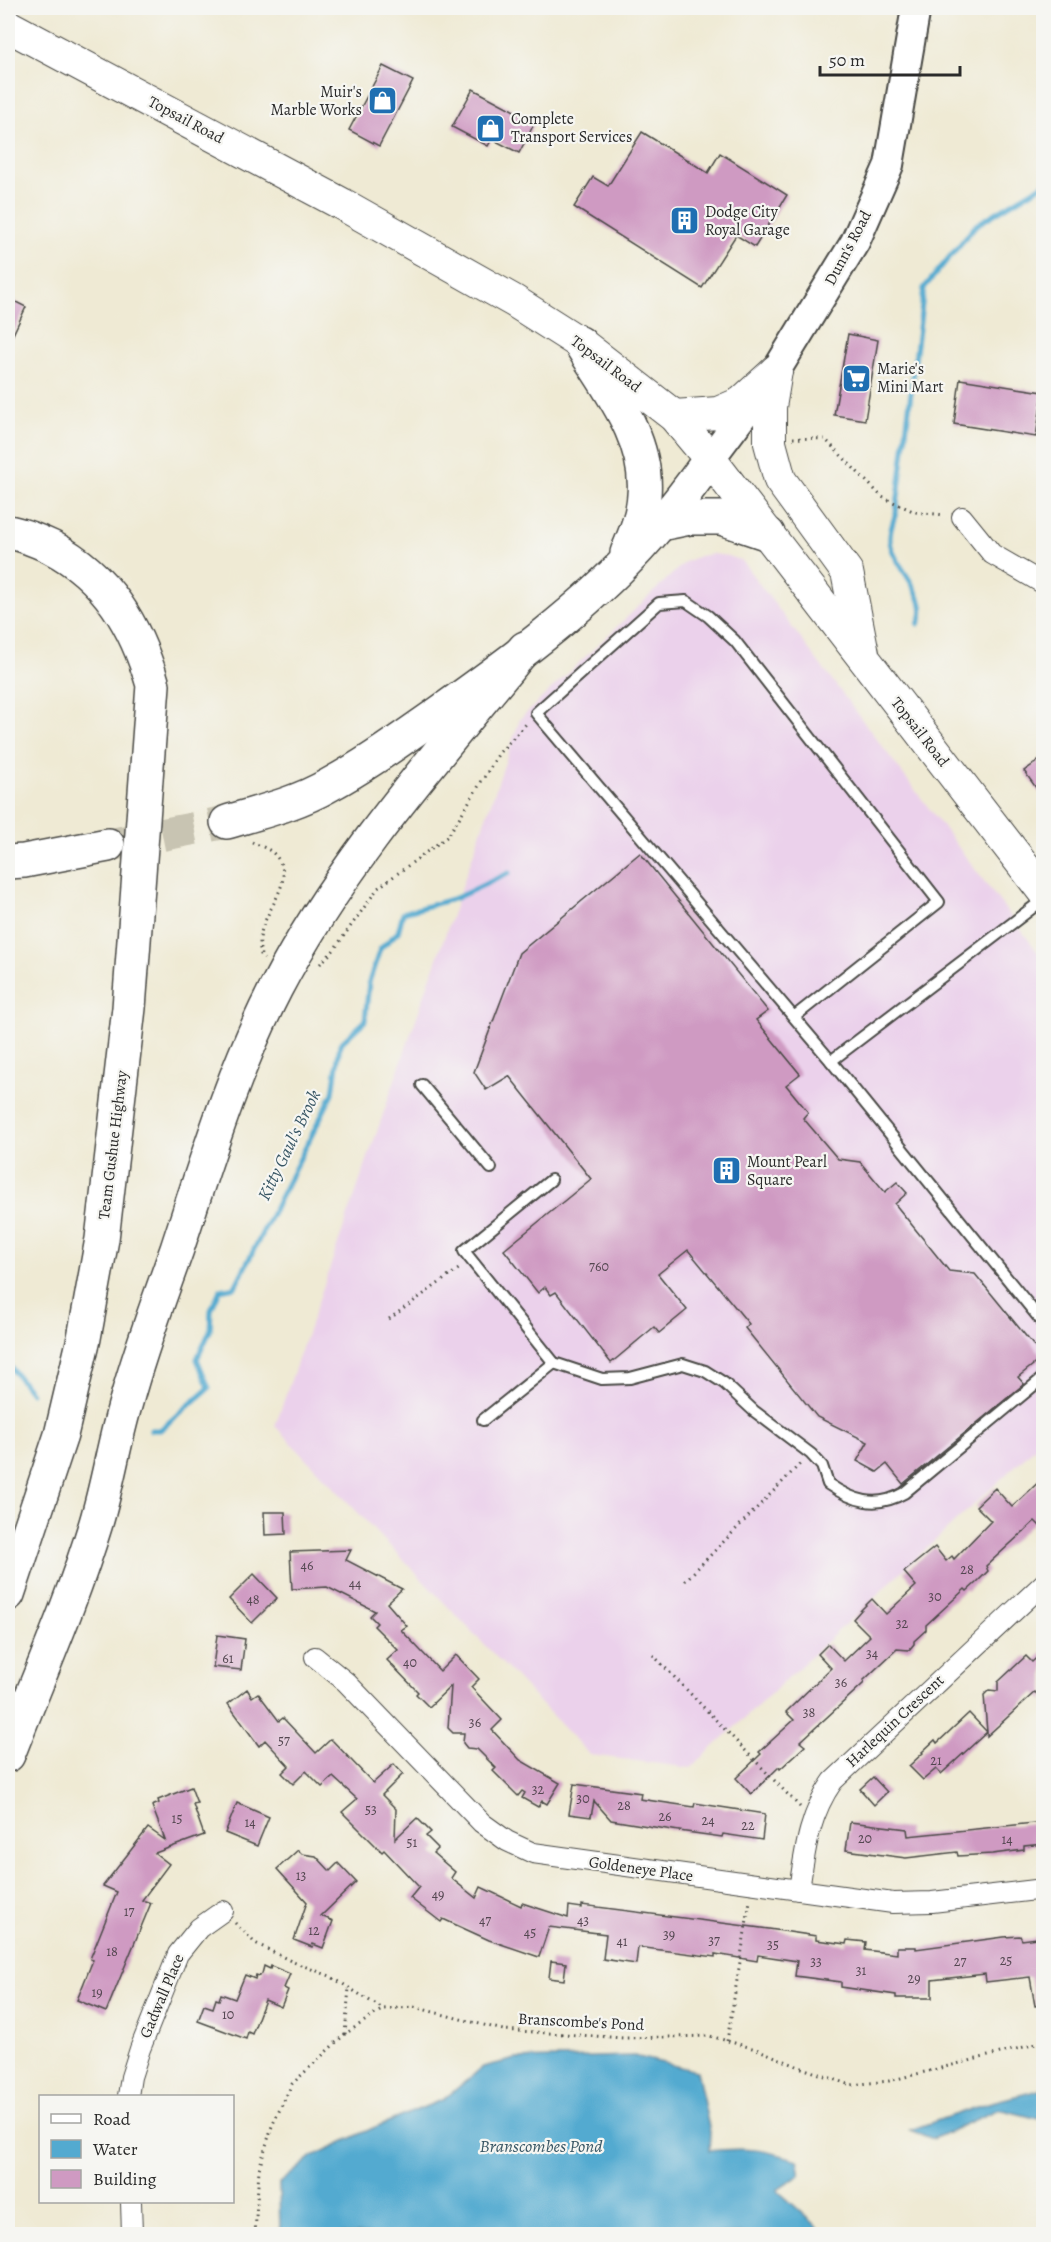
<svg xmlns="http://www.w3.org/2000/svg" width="1051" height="2242" viewBox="0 0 1051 2242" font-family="Alegreya,serif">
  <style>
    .built { fill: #ebd1eb }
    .water { fill: #53aad0; stroke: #3f6a7e; stroke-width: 1.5 }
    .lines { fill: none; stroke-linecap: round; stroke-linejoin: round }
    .stream { stroke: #53aad0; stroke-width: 5 }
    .building { fill: #cf9ac2 }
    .highway-tunnel { stroke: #c8c4b2; stroke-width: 33; stroke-dasharray: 33 16; stroke-linecap: butt }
    .lane-casing { stroke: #484844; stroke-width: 14 }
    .street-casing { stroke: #484844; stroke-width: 22 }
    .secondary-casing { stroke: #484844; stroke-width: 32 }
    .primary-casing { stroke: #484844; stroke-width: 34 }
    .highway-casing { stroke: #484844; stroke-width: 36 }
    .path { stroke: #484844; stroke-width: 3; stroke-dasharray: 1.5 4.5; stroke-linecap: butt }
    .lane { stroke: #fff; stroke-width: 10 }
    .street { stroke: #fff; stroke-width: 20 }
    .secondary { stroke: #fff; stroke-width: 28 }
    .primary { stroke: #fff; stroke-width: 32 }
    .highway { stroke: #fff; stroke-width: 33 }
    .labels { text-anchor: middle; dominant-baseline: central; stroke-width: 4.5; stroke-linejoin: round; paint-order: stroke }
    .number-label { font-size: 14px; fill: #544751 }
    .poi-label { font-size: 16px; fill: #2b2b2b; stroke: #f6f6f2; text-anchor: start }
    .street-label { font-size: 16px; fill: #2b2b2b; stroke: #f6f6f2 }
    .water-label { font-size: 18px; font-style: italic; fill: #395765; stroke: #f6f6f2 }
  </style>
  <rect width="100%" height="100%" fill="#f6f6f2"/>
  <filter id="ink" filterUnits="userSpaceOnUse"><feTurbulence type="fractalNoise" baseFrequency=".0167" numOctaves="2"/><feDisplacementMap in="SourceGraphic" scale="12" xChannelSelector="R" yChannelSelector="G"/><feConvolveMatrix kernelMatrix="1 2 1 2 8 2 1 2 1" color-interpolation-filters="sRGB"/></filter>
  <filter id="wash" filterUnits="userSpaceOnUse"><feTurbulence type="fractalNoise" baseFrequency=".008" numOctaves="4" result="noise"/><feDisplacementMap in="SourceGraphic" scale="24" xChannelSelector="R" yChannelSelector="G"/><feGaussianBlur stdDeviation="1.35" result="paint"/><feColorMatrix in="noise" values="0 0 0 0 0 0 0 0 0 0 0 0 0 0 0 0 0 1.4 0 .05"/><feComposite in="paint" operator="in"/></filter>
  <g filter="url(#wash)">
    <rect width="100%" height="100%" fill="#efead4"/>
    <path class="built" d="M713,554L728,556L742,561L1043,959V1440L691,1768L590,1755L275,1426L520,719L685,562L699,556Z"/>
    <g class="water">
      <path d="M634,2056L697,2071L710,2132L709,2151C744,2147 764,2149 797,2160L800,2175L777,2190L818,2227V2234H280L279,2184L313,2156L373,2128L444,2099L483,2067L516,2059Z"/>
      <path d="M1043,2089V2120L999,2109L933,2139L910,2130L988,2103Z"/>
    </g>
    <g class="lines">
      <g class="stream">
        <path d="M918,624C934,598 893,567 890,541C889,531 893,522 896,513L924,288L976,225L1044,184"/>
        <path d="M8,1364L31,1393"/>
        <path d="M151,1430H160L209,1388L197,1359L210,1331L211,1310L220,1290L235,1287L240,1277L333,1093L340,1044L365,1021L369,982L380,949L398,932L403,913L456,898L509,873"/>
      </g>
    </g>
    <g id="blocks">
      <g class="building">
        <path d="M383,66L413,81L379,146L349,130Z"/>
        <path d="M473,89L535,122L519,153L492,139L488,146L452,127Z"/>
        <path d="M642,132L708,173L720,153L787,195L755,247L736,235L702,288L574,207L593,177L608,186Z"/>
        <path d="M8,298L26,307L8,345Z"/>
        <path d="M848,334L878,340L865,420L834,415Z"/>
        <path d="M960,379L1043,392L1036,437L954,424Z"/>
        <path d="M1044,757V799L1024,771Z"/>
        <path d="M640,853L768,1011L756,1020L800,1074L786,1085L808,1112L803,1118L838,1159L860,1162L885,1192L897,1182L907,1193L895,1204L949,1271L975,1274L1043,1357L1018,1377L1024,1384L903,1484L887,1464L877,1472L857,1461L868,1442L817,1417L745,1328L749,1324L688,1250L658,1274L687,1310L659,1333L654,1327L611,1363L556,1292L551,1295L545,1287L538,1293L504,1250L591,1179L509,1076L486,1090L474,1072L519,953Z"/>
        <path d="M1044,1477V1530L1035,1521L986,1566L988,1571L977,1582L967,1591L965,1589L926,1625V1630L914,1641V1644L909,1650L897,1649L863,1681L864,1683L800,1742L805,1746L780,1769L779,1767L751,1794L736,1778L761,1754L759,1752L794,1720L786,1712L831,1668L818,1654L828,1644L844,1661L870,1636L853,1619L861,1610L872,1599L886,1614L916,1586L904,1572L935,1547L946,1561L952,1556L954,1559L991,1521L976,1506L995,1488L1012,1507Z"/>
        <path d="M264,1512H285L286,1534L265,1535Z"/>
        <path d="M351,1550L346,1560L402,1589L387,1603L407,1626L401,1630L440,1671L456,1655L479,1679L471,1687L502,1720L492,1730L520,1760L560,1783L547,1804L542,1801L538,1807L522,1798L525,1793L522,1791L518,1796L493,1771L496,1768L477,1749L467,1748L463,1743L464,1733H453L448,1728L451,1686L429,1707L416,1694L418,1692L387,1660L398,1650L374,1626L377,1623L370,1616L375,1611L327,1587L292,1589L290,1552Z"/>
        <path d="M254,1574L277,1598L252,1623L229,1599Z"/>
        <path d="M217,1635L245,1639L241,1670L213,1667Z"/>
        <path d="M1044,1651V1701L1035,1692L987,1736V1732L941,1774L936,1769L923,1780L909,1766L923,1753L922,1752L935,1740L937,1743L969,1713L987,1732L984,1695L989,1690L998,1691V1682L1026,1656L1032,1662Z"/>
        <path d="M247,1689L252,1697L258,1693L279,1721L283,1718L316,1753L331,1739L373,1783L394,1764L403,1774L382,1795L396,1809L395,1839L417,1818L431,1832L426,1836L438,1848L433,1853L455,1872L451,1878L476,1898L481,1887L521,1906L522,1903L568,1918L569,1906L582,1908V1905L769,1929L816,1936V1940L846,1944L847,1940L866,1942L865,1950L897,1954V1947H916V1949L1004,1937L1020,1936L1022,1940L1044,1937V2005L1035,2006L1030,1977L986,1982L985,1974L932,1980V1998H896V1995L841,1987V1982L795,1976L797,1961L758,1955L757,1961L715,1954V1957L638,1947L636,1964L603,1959L606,1934L549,1927L539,1957L489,1940L443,1919L441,1922L410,1898L419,1887L384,1850L382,1852L342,1812L357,1799L333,1777L322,1787L306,1771L293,1784L282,1773L289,1766L265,1740L259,1746L228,1704Z"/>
        <path d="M873,1777L887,1792L874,1805L860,1789Z"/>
        <path d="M574,1784L641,1793L640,1799L694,1807L695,1803L765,1814L762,1840L723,1834L722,1837L679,1831L611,1820L594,1801L591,1817L569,1814Z"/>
        <path d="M191,1787L197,1803L193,1804L204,1835L155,1853L169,1864L142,1900L151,1903L106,2012L77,2000L93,1960L90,1959L117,1892L103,1886L148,1828L165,1840L152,1806L159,1803L158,1800Z"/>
        <path d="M237,1803L269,1817L257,1846L225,1833Z"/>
        <path d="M850,1822L907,1829L908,1836L1044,1822V1844L1024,1846V1850L992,1854L958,1856L957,1852L906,1858L846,1850Z"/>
        <path d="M298,1850L302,1854L316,1856L330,1871L338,1863L356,1882L321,1916L333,1921L323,1948L313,1944L312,1947L294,1940L307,1902L277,1869Z"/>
        <path d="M551,1961L566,1963L564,1980L549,1978Z"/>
        <path d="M264,1966L270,1969L271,1966L290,1974L284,1988L288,1990L281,2007L265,2000L252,2034L248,2032L246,2039L198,2021L204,2005L213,2008L216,1999L219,2000L221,1994L235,1999L245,1975L255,1979L256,1975L259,1976L262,1974Z"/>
      </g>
    </g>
  </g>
  <g filter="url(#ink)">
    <use href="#blocks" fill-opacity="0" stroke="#484844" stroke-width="1.5"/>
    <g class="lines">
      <path class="highway-tunnel" d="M114,844L227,822"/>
      <defs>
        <g id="lane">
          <path d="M794,1017L939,902L735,641L708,616L686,601L659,603L536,713L831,1061L1044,1324"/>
          <path d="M831,1061L1044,899"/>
          <path d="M422,1085L491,1168"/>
          <path d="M551,1180L464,1251L554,1363L602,1379L630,1378L683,1364L705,1371L724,1383L754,1411L811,1454L822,1466L828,1484C853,1501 876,1509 904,1493L1044,1377"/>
          <path d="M483,1420L554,1363"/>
        </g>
        <g id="street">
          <path d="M962,517L992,554L1044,584"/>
          <path d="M315,1657L346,1682L482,1823L507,1841L533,1853L893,1903L932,1902L1044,1889"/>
          <path d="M799,1890C805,1850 809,1815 833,1781L1044,1583"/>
          <path d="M128,2096L131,2077L140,2049L178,1954L199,1928L223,1911"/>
          <path d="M131,2202L132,2234"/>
        </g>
        <path id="secondary" d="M710,459L776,371L855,242L889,165L916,8"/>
        <g id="primary">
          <path d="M8,26L342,204L514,301L580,343L674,416L710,459L1044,892"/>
          <path d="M776,371L770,407V443L780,480L847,572L863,653"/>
          <path d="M674,416L718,413L741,403L776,371"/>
        </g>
        <g id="highway">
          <path d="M580,343C608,389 649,438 644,495C643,515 635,534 627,553"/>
          <path d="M660,524L689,518H721L768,534"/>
          <path d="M8,532C22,534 38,541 51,547C107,576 136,626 153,685L129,1008L102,1239L84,1338L61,1435L8,1594"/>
          <path d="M227,822C261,812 298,803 329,785C368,764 403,738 439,713C509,663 581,611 639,548C665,520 688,490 710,459"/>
          <path d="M8,862L24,861L108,845"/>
          <path d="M8,1755C38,1678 72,1602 96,1523C108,1483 114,1442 126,1402C140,1350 159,1300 177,1249C206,1161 233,1071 276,988C341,863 436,757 525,648"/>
        </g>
      </defs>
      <use href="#lane" class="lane-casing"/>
      <use href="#street" class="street-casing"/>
      <use href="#secondary" class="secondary-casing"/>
      <use href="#primary" class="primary-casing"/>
      <use href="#highway" class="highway-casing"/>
      <g class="path">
        <path d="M793,438L825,439L882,497L915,512L945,515"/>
        <path d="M252,842C258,845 267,848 272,852C303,880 259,912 260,942C260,949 259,954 264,959"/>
        <path d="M320,964L333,951L378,888L448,836L499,753L526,724"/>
        <path d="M389,1319L460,1268"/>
        <path d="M685,1581L801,1463"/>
        <path d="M653,1655L800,1807"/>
        <path d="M235,1923L255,1943L293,1962L330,1976L383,2009"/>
        <path d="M345,2034L349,1988"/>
        <path d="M727,2041L750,1901"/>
        <path d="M255,2234L259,2169L272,2126L292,2084L345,2034L383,2009L414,2007L503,2030L624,2038L710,2036L759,2050L799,2067L851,2085L889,2081L1044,2042"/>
      </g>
      <use href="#lane" class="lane"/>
      <use href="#street" class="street"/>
      <use href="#secondary" class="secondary"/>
      <use href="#primary" class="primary"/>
      <use href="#highway" class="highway"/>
    </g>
  </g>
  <defs>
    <symbol id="shop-square" viewBox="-11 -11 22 22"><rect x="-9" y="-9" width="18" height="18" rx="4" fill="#1f6fb2" stroke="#f6f6f2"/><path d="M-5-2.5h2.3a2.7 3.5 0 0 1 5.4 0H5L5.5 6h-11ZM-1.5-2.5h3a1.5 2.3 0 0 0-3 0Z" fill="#fff"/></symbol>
    <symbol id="building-square" viewBox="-11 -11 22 22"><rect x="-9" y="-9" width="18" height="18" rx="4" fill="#1f6fb2" stroke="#f6f6f2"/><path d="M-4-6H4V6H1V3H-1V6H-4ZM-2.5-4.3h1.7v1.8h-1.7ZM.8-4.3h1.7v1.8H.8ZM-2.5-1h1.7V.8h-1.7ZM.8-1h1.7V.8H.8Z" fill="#fff"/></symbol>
    <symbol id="supermarket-square" viewBox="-11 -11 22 22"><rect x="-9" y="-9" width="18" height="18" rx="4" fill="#1f6fb2" stroke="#f6f6f2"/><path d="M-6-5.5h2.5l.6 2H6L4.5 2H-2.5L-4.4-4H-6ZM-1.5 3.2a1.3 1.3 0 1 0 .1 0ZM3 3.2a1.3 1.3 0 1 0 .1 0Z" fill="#fff"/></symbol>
  </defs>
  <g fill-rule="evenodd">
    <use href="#shop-square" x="366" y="84" width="33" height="33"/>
    <use href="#shop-square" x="474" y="112" width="33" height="33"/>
    <use href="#building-square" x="668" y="204" width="33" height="33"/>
    <use href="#supermarket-square" x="840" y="362" width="33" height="33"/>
    <use href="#building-square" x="710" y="1154" width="33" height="33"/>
  </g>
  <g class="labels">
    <g class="number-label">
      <text x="599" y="1266">760</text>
      <text x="307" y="1565">46</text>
      <text x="967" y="1569">28</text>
      <text x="355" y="1583">44</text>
      <text x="935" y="1596">30</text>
      <text x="253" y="1599">48</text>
      <text x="902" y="1623">32</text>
      <text x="872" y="1653">34</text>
      <text x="228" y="1658">61</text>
      <text x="410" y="1662">40</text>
      <text x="841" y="1682">36</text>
      <text x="809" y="1712">38</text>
      <text x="475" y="1722">36</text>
      <text x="284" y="1740">57</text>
      <text x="936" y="1760">21</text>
      <text x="538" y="1789">32</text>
      <text x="583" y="1798">30</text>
      <text x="624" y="1805">28</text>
      <text x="371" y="1809">53</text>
      <text x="665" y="1816">26</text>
      <text x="177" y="1818">15</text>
      <text x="708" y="1820">24</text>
      <text x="250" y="1822">14</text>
      <text x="748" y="1825">22</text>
      <text x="865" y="1838">20</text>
      <text x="1007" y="1839">14</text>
      <text x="412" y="1842">51</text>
      <text x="301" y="1875">13</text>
      <text x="438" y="1894">49</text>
      <text x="129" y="1911">17</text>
      <text x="485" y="1920">47</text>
      <text x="583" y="1920">43</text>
      <text x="314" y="1930">12</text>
      <text x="530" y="1932">45</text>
      <text x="669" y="1934">39</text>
      <text x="714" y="1940">37</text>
      <text x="622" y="1941">41</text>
      <text x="773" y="1944">35</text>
      <text x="112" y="1951">18</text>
      <text x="1006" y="1960">25</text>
      <text x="816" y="1961">33</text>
      <text x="960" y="1961">27</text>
      <text x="861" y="1970">31</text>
      <text x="914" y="1978">29</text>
      <text x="97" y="1992">19</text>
      <text x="228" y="2014">10</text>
    </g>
    <g class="poi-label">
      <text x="362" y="92" text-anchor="end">Muir's<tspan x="362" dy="18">Marble Works</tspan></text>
      <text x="511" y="119">Complete<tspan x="511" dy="18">Transport Services</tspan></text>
      <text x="705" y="212">Dodge City<tspan x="705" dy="18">Royal Garage</tspan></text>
      <text x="877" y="369">Marie's<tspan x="877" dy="18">Mini Mart</tspan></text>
      <text x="747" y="1162">Mount Pearl<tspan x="747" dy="18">Square</tspan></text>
    </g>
    <g class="street-label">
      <text transform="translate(186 120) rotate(28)">Topsail Road</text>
      <text transform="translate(848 248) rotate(-62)">Dunn's Road</text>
      <text transform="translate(606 364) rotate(37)">Topsail Road</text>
      <text transform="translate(920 732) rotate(52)">Topsail Road</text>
      <text transform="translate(113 1145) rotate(-83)">Team Gushue Highway</text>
      <text transform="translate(895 1721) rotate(-43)">Harlequin Crescent</text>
      <text transform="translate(641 1869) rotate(8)">Goldeneye Place</text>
      <text transform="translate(162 1996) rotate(-67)">Gadwall Place</text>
      <text transform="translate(581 2022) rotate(3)">Branscombe's Pond</text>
    </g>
    <g class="water-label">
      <text transform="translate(289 1145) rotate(-64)">Kitty Gaul's Brook</text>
      <text x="541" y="2146">Branscombes Pond</text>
    </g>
  </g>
  <rect width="1051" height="2242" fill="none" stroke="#f6f6f2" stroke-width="30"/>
  <rect x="39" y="2095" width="195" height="108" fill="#f6f6f2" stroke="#a5a5a2" stroke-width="1.5"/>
  <rect x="51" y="2114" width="30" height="9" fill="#ffffff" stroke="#a5a5a2" stroke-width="1.5"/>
  <text x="93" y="2125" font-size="18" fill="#2b2b2b">Road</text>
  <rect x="51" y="2140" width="30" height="18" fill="#53aad0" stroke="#a5a5a2" stroke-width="1.5"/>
  <text x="93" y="2155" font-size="18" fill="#2b2b2b">Water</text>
  <rect x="51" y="2170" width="30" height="18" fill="#cf9ac2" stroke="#a5a5a2" stroke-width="1.5"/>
  <text x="93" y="2185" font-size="18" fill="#2b2b2b">Building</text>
  <path d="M820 66v9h140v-9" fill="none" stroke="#2b2b2b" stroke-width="3"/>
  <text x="829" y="66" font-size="18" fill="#2b2b2b" stroke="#f6f6f2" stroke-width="4.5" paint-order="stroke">50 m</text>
</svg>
